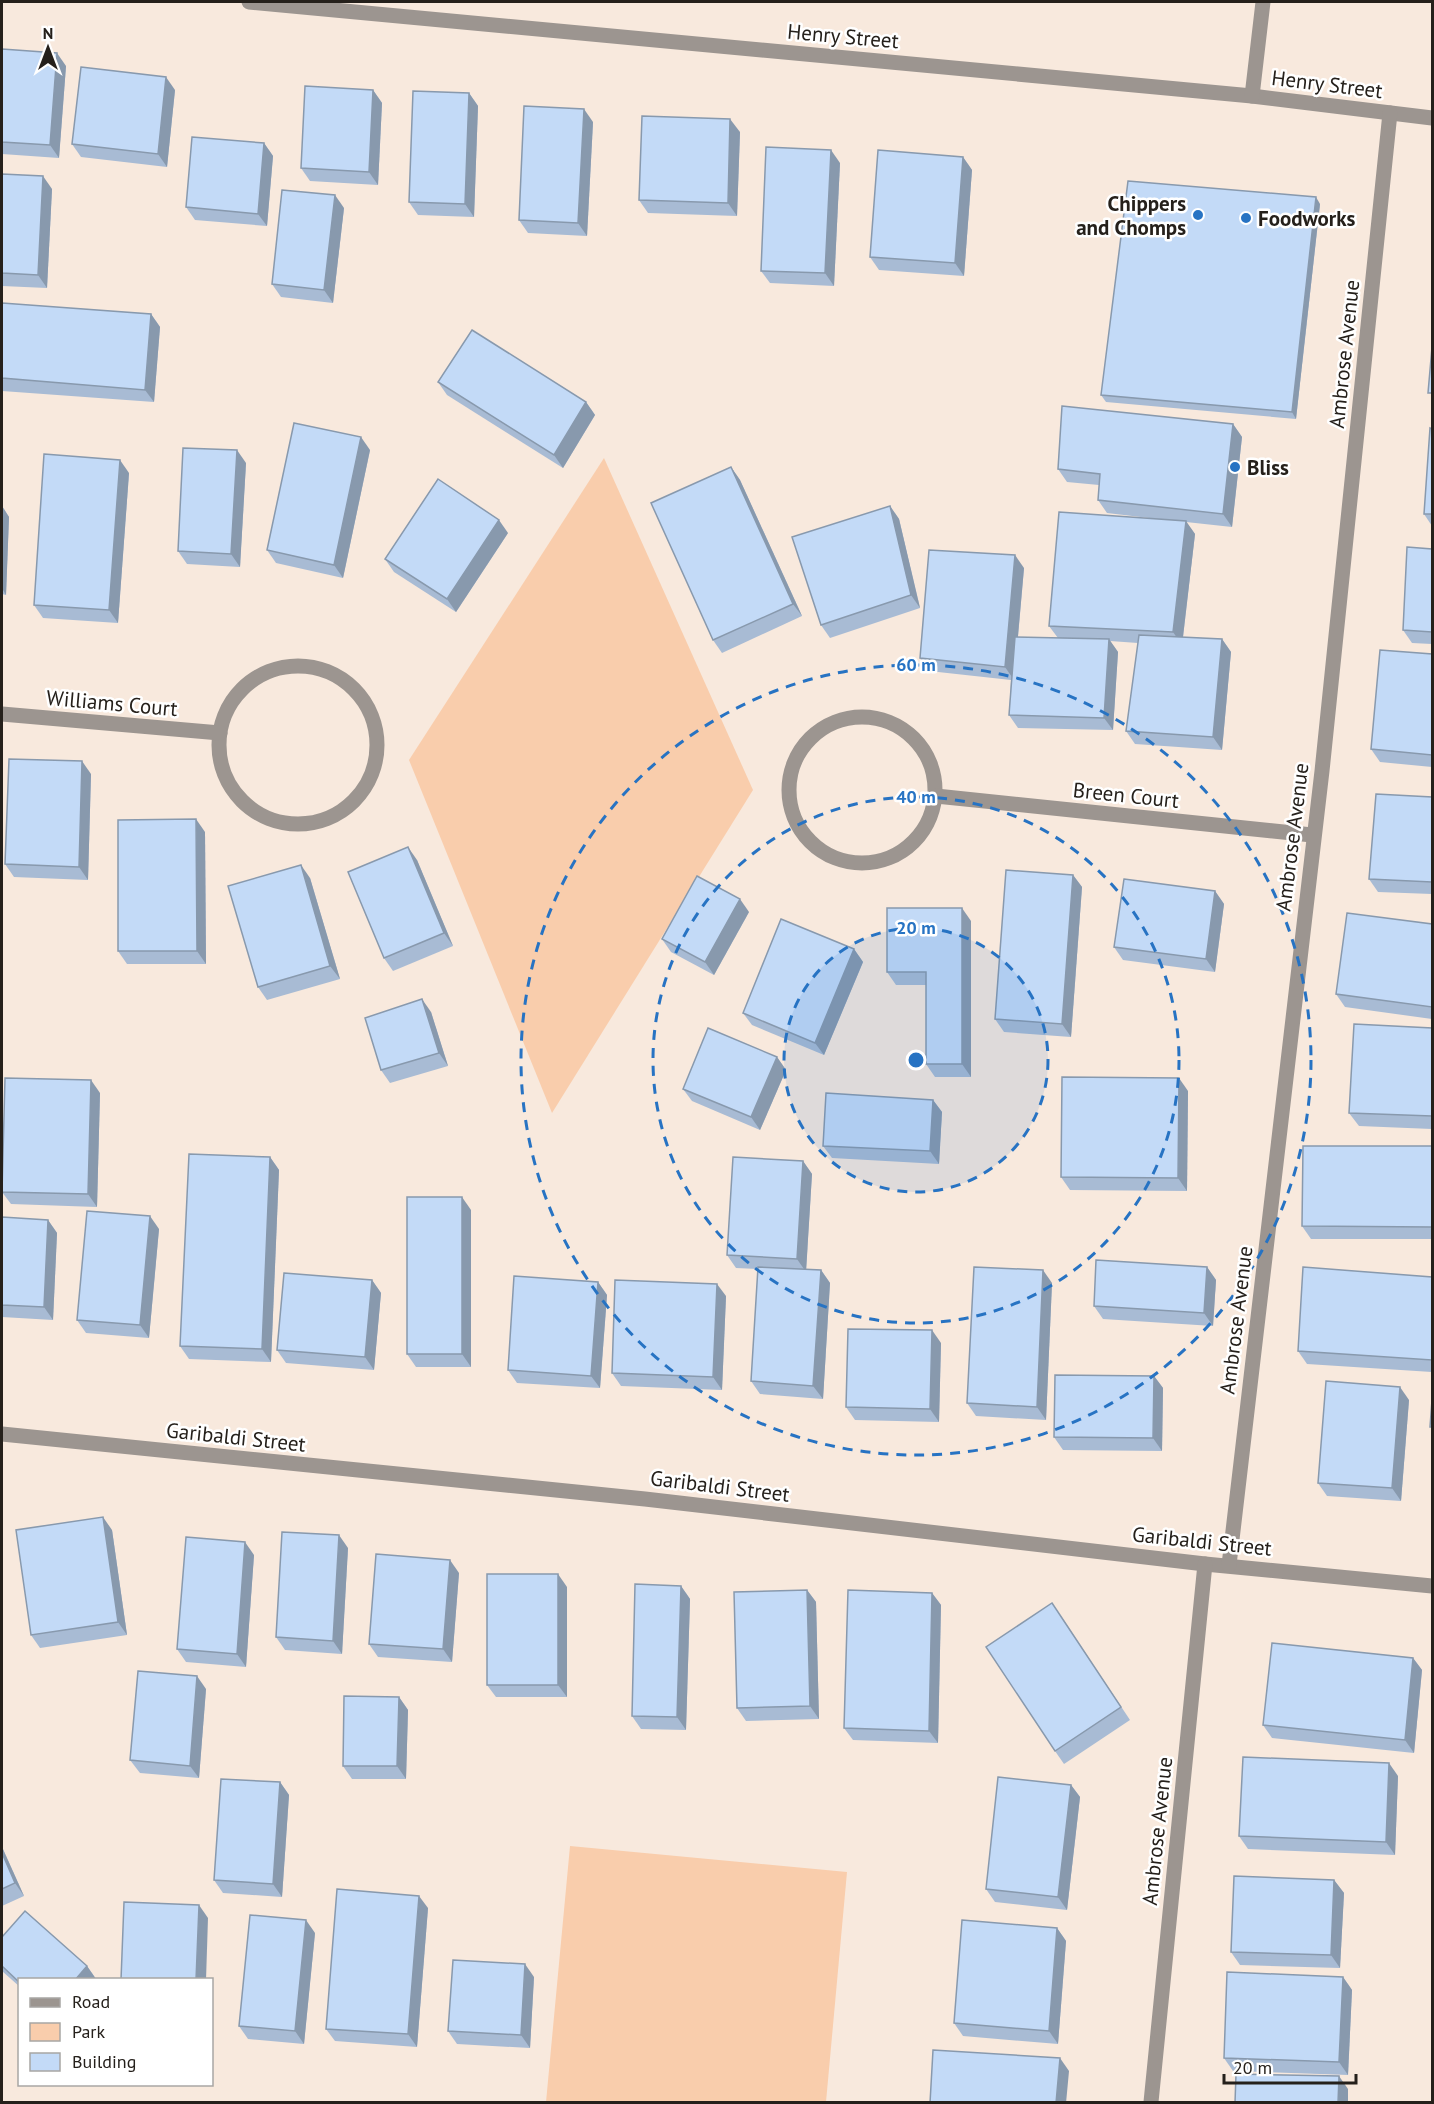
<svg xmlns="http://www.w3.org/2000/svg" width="1434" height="2104" viewBox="0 0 1434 2104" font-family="'PT Sans',sans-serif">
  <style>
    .green { fill: #f9cdac }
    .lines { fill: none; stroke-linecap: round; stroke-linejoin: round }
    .minor { stroke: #9c9590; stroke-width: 15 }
    .wall { fill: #a8bbd4 }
    .shaded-wall { fill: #8899ad }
    .building { fill: #c3daf7; stroke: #8899ad; stroke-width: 1.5 }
    .ring { fill: none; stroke: #2773c3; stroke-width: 3; stroke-dasharray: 10 8 }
    .poi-dot { fill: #2773c3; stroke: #fff; stroke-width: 2 }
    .labels { text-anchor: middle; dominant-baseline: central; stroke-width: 5; stroke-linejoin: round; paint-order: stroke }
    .street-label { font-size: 21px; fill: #25201b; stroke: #fff }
    .poi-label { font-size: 21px; font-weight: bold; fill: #25201b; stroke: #fff; text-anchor: start }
    .centre { fill: #2773c3; stroke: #fff; stroke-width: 3 }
    .ring-label { font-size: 18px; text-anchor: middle; font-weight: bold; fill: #2773c3; stroke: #fff; stroke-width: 5; stroke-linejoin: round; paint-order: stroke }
  </style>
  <rect width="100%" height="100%" fill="#f8e9dd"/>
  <g class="green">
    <path d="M604,458L753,790L552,1113L409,760Z"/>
    <path d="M570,1846L847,1872L826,2102H546Z"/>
  </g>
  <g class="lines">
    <g class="minor">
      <path d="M249,2L1252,96L1432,118"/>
      <path d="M1252,96L1263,2"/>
      <circle cx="298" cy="745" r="79"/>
      <path d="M2,714L220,733"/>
      <circle cx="862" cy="790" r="73"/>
      <path d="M936,796L1312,835"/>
      <path d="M2,1434L645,1499L1205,1564L1432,1586"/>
      <path d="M1229,1565L1322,771L1390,113"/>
      <path d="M1151,2102L1205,1564"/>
    </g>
  </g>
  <g class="wall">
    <path d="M2,49L66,66L59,158L2,154Z"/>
    <path d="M175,90L167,167L81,157L72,144Z"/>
    <path d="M373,90L382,103L378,185L310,181L301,168Z"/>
    <path d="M469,93L478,106L474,217L418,215L409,202Z"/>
    <path d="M593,122L587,236L528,233L519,220Z"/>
    <path d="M740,132L737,216L648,213L639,200Z"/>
    <path d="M264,143L273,156L267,226L195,220L186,207Z"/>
    <path d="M963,157L972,170L964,276L879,270L870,257Z"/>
    <path d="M840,163L834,286L770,283L761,271Z"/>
    <path d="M2,174L52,189L47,288L2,286Z"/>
    <path d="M1320,204L1296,419L1106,402L1101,395Z"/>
    <path d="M344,208L333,303L281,297L272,284Z"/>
    <path d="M2,303L151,314L160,327L154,402L2,391Z"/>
    <path d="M438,382L586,402L595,415L563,468L447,395Z"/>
    <path d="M1233,424L1242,437L1232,527L1186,522L1195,534L1183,637L1222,639L1231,652L1222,750L1135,744L1126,731L1138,643L1110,641L1118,652L1113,730L1018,728L1009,715L1011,680L929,671L920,658L1024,568L1018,637L1058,638L1049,626L1166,520L1107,513L1098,500L1099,485L1067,482L1058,469Z"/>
    <path d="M1432,429V526L1424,514Z"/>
    <path d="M370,450L343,578L276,563L267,550Z"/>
    <path d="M246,463L240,567L187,564L178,551Z"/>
    <path d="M731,467L740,480L802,616L722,653L713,640Z"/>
    <path d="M129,473L118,623L43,618L34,605Z"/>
    <path d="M2,506L9,517L6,595L2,594Z"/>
    <path d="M890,506L899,519L920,608L830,638L821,625Z"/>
    <path d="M508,533L456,612L394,572L385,559Z"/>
    <path d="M1432,549V644L1412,643L1403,630Z"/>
    <path d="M1432,654V767L1380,762L1371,749Z"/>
    <path d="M91,774L88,880L14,877L5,864Z"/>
    <path d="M1432,797V894L1378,892L1369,879Z"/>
    <path d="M205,832L206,964H127L118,951Z"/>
    <path d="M417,860L453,946L393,971L384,958Z"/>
    <path d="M1073,875L1082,887L1071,1037L1004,1032L995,1019Z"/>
    <path d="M310,878L340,979L267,1000L258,987Z"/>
    <path d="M1215,891L1224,904L1215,972L1123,960L1114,947Z"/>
    <path d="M749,912L714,975L671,952L662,939Z"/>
    <path d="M971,921V1077H935L926,1064V985H896L887,972Z"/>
    <path d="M1432,924V1019L1345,1007L1336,994Z"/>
    <path d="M854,949L863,962L824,1055L752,1025L743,1013Z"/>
    <path d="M431,1012L448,1066L390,1083L381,1070Z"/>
    <path d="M1432,1028V1129L1359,1126L1349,1113Z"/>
    <path d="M777,1057L786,1070L760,1130L692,1101L683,1089Z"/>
    <path d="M1188,1091L1187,1191L1070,1190L1061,1177Z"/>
    <path d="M100,1093L97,1207L11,1204L2,1192Z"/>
    <path d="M933,1100L942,1112L939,1164L832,1158L823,1146Z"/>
    <path d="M1432,1146V1239H1311L1302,1226Z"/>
    <path d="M270,1157L279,1170L271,1362L189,1359L180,1346Z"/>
    <path d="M803,1161L812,1174L806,1270H821L830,1283L823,1399L760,1394L751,1381L758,1269L736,1268L727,1255Z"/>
    <path d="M471,1210V1367H416L407,1354Z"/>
    <path d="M2,1217L48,1220L57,1233L53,1320L2,1317Z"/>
    <path d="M159,1229L149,1338L86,1333L77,1320Z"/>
    <path d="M1207,1267L1216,1280L1213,1326L1103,1319L1094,1306Z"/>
    <path d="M1432,1277V1372L1307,1364L1298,1351Z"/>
    <path d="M372,1280L381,1293L374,1370L286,1363L277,1350Z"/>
    <path d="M598,1282L607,1295L600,1388L517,1383L508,1370Z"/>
    <path d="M1052,1283L1046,1420L976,1416L967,1403Z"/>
    <path d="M726,1296L722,1390L621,1386L612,1373Z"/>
    <path d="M941,1343L939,1422L855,1420L846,1407Z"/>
    <path d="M1154,1376L1163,1388L1162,1451L1063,1450L1054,1437Z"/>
    <path d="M1409,1400L1401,1501L1327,1496L1318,1483Z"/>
    <path d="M112,1530L127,1635L40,1648L31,1635Z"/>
    <path d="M348,1548L342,1654L285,1650L276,1637Z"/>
    <path d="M254,1555L246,1667L186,1662L177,1649Z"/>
    <path d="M459,1573L452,1662L378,1657L369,1644Z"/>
    <path d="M681,1586L690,1599L686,1730L641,1729L632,1716Z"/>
    <path d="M567,1587V1697H496L487,1685Z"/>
    <path d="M807,1590L816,1602L819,1719L746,1721L737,1708Z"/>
    <path d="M932,1593L941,1605L938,1743L853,1740L844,1728Z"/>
    <path d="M1061,1616L1130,1720L1064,1764L1055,1751Z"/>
    <path d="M1413,1658L1422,1670L1414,1753L1272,1738L1263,1725Z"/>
    <path d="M206,1689L199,1778L140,1773L130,1760Z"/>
    <path d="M399,1697L408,1710L406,1779H352L343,1766Z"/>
    <path d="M1398,1776L1395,1855L1248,1849L1239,1836Z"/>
    <path d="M280,1782L289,1795L282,1897L223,1893L214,1880Z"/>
    <path d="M1071,1785L1080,1797L1067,1910L995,1902L986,1889Z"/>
    <path d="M2,1847L24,1896L2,1906Z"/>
    <path d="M1334,1880L1344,1893L1340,1968L1240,1965L1231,1952Z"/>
    <path d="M428,1908L417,2047L335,2041L326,2029Z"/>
    <path d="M1057,1928L1066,1941L1058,2044L963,2036L954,2023Z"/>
    <path d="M315,1933L304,2044L248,2039L239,2026Z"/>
    <path d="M2,1937L87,1966L96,1979L95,1980H20V1987L2,1971Z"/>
    <path d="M534,1977L530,2048L457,2044L448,2031Z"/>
    <path d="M1343,1977L1352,1990L1348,2075L1233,2071L1224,2058Z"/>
  </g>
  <g class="shaded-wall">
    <path d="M57,53L66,66L59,158L50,145Z"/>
    <path d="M166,77L175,90L167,167L158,154Z"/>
    <path d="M373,90L382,103L378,185L369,172Z"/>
    <path d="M469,93L478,106L474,217L465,204Z"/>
    <path d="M584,109L593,122L587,236L578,223Z"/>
    <path d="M730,119L740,132L737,216L728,203Z"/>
    <path d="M264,143L273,156L267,226L258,214Z"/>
    <path d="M831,150L840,163L834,286L825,273Z"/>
    <path d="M963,157L972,170L964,276L955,263Z"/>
    <path d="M43,176L52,189L47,288L38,275Z"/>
    <path d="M335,195L344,208L333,303L324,290Z"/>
    <path d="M1316,197L1320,204L1296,419L1292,412Z"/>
    <path d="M151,314L160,327L154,402L145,390Z"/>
    <path d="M586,402L595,415L563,468L554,455Z"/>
    <path d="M1233,424L1242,437L1232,527L1223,514Z"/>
    <path d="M361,437L370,450L343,578L334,565Z"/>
    <path d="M237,450L246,463L240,567L231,554Z"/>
    <path d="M120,460L129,473L118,623L109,610Z"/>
    <path d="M731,467L740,480L802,616L793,604Z"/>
    <path d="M2,506L9,517L6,595L2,588Z"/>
    <path d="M890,506L899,519L920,608L911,595Z"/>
    <path d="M499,520L508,533L456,612L447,599Z"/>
    <path d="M1186,521L1195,534L1182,645L1173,632Z"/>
    <path d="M1015,555L1024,568L1014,680L1005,667Z"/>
    <path d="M1109,639L1118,652L1113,730L1104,718Z"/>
    <path d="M1222,639L1231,652L1222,750L1213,737Z"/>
    <path d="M82,761L91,774L88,880L79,867Z"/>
    <path d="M196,819L205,832L206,964L197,951Z"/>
    <path d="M408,847L417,860L453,946L444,933Z"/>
    <path d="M301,865L310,878L340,979L330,966Z"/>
    <path d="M1073,875L1082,887L1071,1037L1062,1024Z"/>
    <path d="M1215,891L1224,904L1215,972L1206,959Z"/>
    <path d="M740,899L749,912L714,975L705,962Z"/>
    <path d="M962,908L971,921V1077L962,1064Z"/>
    <path d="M854,949L863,962L824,1055L815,1043Z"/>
    <path d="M422,999L431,1012L448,1066L439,1053Z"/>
    <path d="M777,1057L786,1070L760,1130L751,1117Z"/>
    <path d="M1179,1078L1188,1091L1187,1191L1178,1178Z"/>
    <path d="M91,1080L100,1093L97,1207L88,1194Z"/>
    <path d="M933,1100L942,1112L939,1164L930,1151Z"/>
    <path d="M270,1157L279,1170L271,1362L262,1349Z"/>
    <path d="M803,1161L812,1174L806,1272L797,1259Z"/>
    <path d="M462,1197L471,1210V1367L462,1354Z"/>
    <path d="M150,1216L159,1229L149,1338L140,1325Z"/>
    <path d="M48,1220L57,1233L53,1320L44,1307Z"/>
    <path d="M1207,1267L1216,1280L1213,1326L1204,1313Z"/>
    <path d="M821,1270L830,1283L823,1399L813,1386Z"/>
    <path d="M1043,1270L1052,1283L1046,1420L1037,1407Z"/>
    <path d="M372,1280L381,1293L374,1370L365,1357Z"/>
    <path d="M598,1282L607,1295L600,1388L591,1376Z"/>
    <path d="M717,1284L726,1296L722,1390L713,1377Z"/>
    <path d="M932,1330L941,1343L939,1422L930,1409Z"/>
    <path d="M1154,1376L1163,1388L1162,1451L1153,1438Z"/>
    <path d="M1400,1387L1409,1400L1401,1501L1392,1488Z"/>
    <path d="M103,1517L112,1530L127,1635L118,1622Z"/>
    <path d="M339,1535L348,1548L342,1654L333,1641Z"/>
    <path d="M245,1542L254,1555L246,1667L237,1654Z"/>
    <path d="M450,1560L459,1573L452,1662L443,1649Z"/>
    <path d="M558,1574L567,1587V1697L558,1685Z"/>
    <path d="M681,1586L690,1599L686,1730L677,1717Z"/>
    <path d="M807,1590L816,1602L819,1719L810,1706Z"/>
    <path d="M932,1593L941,1605L938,1743L929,1731Z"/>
    <path d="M1413,1658L1422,1670L1414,1753L1405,1740Z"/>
    <path d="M197,1676L206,1689L199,1778L190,1766Z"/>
    <path d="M399,1697L408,1710L406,1779L397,1766Z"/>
    <path d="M1389,1763L1398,1776L1395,1855L1386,1842Z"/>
    <path d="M280,1782L289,1795L282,1897L273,1884Z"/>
    <path d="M1071,1785L1080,1797L1067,1910L1058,1897Z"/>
    <path d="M2,1847L24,1896L15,1883L2,1853Z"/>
    <path d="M1334,1880L1344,1893L1340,1968L1331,1955Z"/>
    <path d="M419,1896L428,1908L417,2047L408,2034Z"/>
    <path d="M199,1905L208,1918L206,1980H196Z"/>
    <path d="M306,1920L315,1933L304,2044L295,2031Z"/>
    <path d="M1057,1928L1066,1941L1058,2044L1049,2031Z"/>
    <path d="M525,1964L534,1977L530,2048L521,2035Z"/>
    <path d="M87,1966L96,1979L95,1980H75Z"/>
    <path d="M1343,1977L1352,1990L1348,2075L1339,2062Z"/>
    <path d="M1060,2058L1069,2071L1066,2103H1056Z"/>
    <path d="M1339,2076L1348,2089V2103H1338Z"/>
  </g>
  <g class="building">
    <path d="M2,49L57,53L50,145L2,142Z"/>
    <path d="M81,67L166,77L158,154L72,144Z"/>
    <path d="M305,86L373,90L369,172L301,168Z"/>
    <path d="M413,91L469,93L465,204L409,202Z"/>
    <path d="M524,106L584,109L578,223L519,220Z"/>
    <path d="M642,116L730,119L728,203L639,200Z"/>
    <path d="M192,137L264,143L258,214L186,207Z"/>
    <path d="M766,147L831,150L825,273L761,271Z"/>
    <path d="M878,150L963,157L955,263L870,257Z"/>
    <path d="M2,174L43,176L38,275L2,273Z"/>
    <path d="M1128,181L1316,197L1292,412L1101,395Z"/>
    <path d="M282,190L335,195L324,290L272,284Z"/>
    <path d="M2,303L151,314L145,390L2,378Z"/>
    <path d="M472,330L586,402L554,455L438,382Z"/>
    <path d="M1432,347V393H1428Z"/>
    <path d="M1062,406L1233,424L1223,514L1098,500L1100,474L1058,469Z"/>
    <path d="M294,423L361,437L334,565L267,550Z"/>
    <path d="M1430,428L1432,429V514H1424Z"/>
    <path d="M183,448L237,450L231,554L178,551Z"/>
    <path d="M44,454L120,460L109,610L34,605Z"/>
    <path d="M731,467L793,604L713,640L651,503Z"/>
    <path d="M438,479L499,520L447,599L385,559Z"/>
    <path d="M890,506L911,595L821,625L792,537Z"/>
    <path d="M1059,512L1186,521L1173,632L1049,626Z"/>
    <path d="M1407,547L1432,549V632L1403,630Z"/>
    <path d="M929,550L1015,555L1005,667L920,658Z"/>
    <path d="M1139,635L1222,639L1213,737L1126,731Z"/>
    <path d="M1015,637L1109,639L1104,718L1009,715Z"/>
    <path d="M1380,650L1432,654V755L1371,749Z"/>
    <path d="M9,759L82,761L79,867L5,864Z"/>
    <path d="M1376,794L1432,797V882L1369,879Z"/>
    <path d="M196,819L197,951H118V820Z"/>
    <path d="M408,847L444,933L384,958L348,872Z"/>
    <path d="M301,865L330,966L258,987L228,886Z"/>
    <path d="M1006,870L1073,875L1062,1024L995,1019Z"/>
    <path d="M697,876L740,899L705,962L662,939Z"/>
    <path d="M1124,879L1215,891L1206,959L1114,947Z"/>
    <path d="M887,908H962V1064H926V972H887Z"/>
    <path d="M1347,913L1432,924V1007L1336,994Z"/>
    <path d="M781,919L854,949L815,1043L743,1013Z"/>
    <path d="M422,999L439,1053L381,1070L365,1018Z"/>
    <path d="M1354,1024L1432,1028V1116L1349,1113Z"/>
    <path d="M708,1028L777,1057L751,1117L683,1089Z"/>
    <path d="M1062,1077L1179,1078L1178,1178L1061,1177Z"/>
    <path d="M5,1078L91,1080L88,1194L2,1192Z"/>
    <path d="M826,1093L933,1100L930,1151L823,1146Z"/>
    <path d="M1303,1146H1432V1227L1302,1226Z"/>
    <path d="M189,1154L270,1157L262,1349L180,1346Z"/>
    <path d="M733,1157L803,1161L797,1259L727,1255Z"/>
    <rect x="407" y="1197" width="55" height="157"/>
    <path d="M87,1211L150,1216L140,1325L77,1320Z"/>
    <path d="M2,1217L48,1220L44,1307L2,1305Z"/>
    <path d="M1096,1260L1207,1267L1204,1313L1094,1306Z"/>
    <path d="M758,1267L821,1270L813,1386L751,1381Z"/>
    <path d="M974,1267L1043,1270L1037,1407L967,1403Z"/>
    <path d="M1303,1267L1432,1277V1360L1298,1351Z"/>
    <path d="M284,1273L372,1280L365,1357L277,1350Z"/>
    <path d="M514,1276L598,1282L591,1376L508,1370Z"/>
    <path d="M615,1280L717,1284L713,1377L612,1373Z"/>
    <path d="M848,1329L932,1330L930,1409L846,1407Z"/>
    <path d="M1055,1375L1154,1376L1153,1438L1054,1437Z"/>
    <path d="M1326,1381L1400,1387L1392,1488L1318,1483Z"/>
    <path d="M1432,1400V1427H1430Z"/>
    <path d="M103,1517L118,1622L31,1635L16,1530Z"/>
    <path d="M282,1532L339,1535L333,1641L276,1637Z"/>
    <path d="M186,1537L245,1542L237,1654L177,1649Z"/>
    <path d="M376,1554L450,1560L443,1649L369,1644Z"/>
    <rect x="487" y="1574" width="71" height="111"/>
    <path d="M635,1584L681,1586L677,1717L632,1716Z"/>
    <path d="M807,1590L810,1706L737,1708L734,1592Z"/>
    <path d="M848,1590L932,1593L929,1731L844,1728Z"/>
    <path d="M1052,1603L1121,1707L1055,1751L986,1647Z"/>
    <path d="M1272,1643L1413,1658L1405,1740L1263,1725Z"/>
    <path d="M138,1671L197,1676L190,1766L130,1760Z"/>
    <path d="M344,1696L399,1697L397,1766H343Z"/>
    <path d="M1243,1757L1389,1763L1386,1842L1239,1836Z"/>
    <path d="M998,1777L1071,1785L1058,1897L986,1889Z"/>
    <path d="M221,1779L280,1782L273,1884L214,1880Z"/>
    <path d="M2,1853L15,1883L2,1889Z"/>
    <path d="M1234,1876L1334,1880L1331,1955L1231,1952Z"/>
    <path d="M337,1889L419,1896L408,2034L326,2029Z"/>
    <path d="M124,1902L199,1905L196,1980H121Z"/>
    <path d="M25,1911L87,1966L75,1980H20V1983L2,1966V1937Z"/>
    <path d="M250,1915L306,1920L295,2031L239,2026Z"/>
    <path d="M962,1920L1057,1928L1049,2031L954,2023Z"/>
    <path d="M453,1960L525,1964L521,2035L448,2031Z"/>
    <path d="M1227,1972L1343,1977L1339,2062L1224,2058Z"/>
    <path d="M933,2050L1060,2058L1056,2103H930Z"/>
    <path d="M1236,2074L1339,2076L1338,2103H1235Z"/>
  </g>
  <circle cx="916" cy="1060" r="132" fill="#2773c3" fill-opacity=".12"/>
  <g class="ring">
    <circle cx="916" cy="1060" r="132"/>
    <circle cx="916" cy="1060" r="263"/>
    <circle cx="916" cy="1060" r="395"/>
  </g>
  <g class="poi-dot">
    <circle cx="1198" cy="215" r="6"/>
    <circle cx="1246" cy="218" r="6"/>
    <circle cx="1235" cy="467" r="6"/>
  </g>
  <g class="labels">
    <g class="street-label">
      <text transform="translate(843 36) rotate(5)">Henry Street</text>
      <text transform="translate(1327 84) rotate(7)">Henry Street</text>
      <text transform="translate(1344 354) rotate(-84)">Ambrose Avenue</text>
      <text transform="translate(112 703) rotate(5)">Williams Court</text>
      <text transform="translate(1126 795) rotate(6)">Breen Court</text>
      <text transform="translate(1292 837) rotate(-83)">Ambrose Avenue</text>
      <text transform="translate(1236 1320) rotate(-83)">Ambrose Avenue</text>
      <text transform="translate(236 1437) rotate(6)">Garibaldi Street</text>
      <text transform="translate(720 1486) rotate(7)">Garibaldi Street</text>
      <text transform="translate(1202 1541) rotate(6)">Garibaldi Street</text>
      <text transform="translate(1157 1831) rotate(-84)">Ambrose Avenue</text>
    </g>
    <g class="poi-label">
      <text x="1186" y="203" text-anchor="end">Chippers<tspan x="1186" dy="24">and Chomps</tspan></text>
      <text x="1258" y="218">Foodworks</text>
      <text x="1247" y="467">Bliss</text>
    </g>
  </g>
  <circle cx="916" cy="1060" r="9" class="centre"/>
  <g class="ring-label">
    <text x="916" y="671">60 m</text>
    <text x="916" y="803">40 m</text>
    <text x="916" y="934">20 m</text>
  </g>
  <rect width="1434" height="2104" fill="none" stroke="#25201b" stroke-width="6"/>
  <rect x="18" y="1978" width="195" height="108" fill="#ffffff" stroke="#a8a6a4" stroke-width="1.5"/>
  <rect x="30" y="1998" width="30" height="9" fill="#9c9590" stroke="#a8a6a4" stroke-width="1.5"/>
  <text x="72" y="2008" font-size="18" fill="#25201b">Road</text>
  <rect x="30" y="2023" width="30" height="18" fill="#f9cdac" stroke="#a8a6a4" stroke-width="1.5"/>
  <text x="72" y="2038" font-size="18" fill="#25201b">Park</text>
  <rect x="30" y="2053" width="30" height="18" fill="#c3daf7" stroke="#a8a6a4" stroke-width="1.5"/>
  <text x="72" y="2068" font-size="18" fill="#25201b">Building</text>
  <g transform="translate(48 48)" stroke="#ffffff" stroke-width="4.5" paint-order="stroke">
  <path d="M0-4.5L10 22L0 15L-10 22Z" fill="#25201b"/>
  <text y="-9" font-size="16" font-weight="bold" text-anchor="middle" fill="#25201b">N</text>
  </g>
  <path d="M1224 2074v9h132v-9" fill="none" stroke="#25201b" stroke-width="3"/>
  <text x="1233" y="2074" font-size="18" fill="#25201b" stroke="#ffffff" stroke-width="4.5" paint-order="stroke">20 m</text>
</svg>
